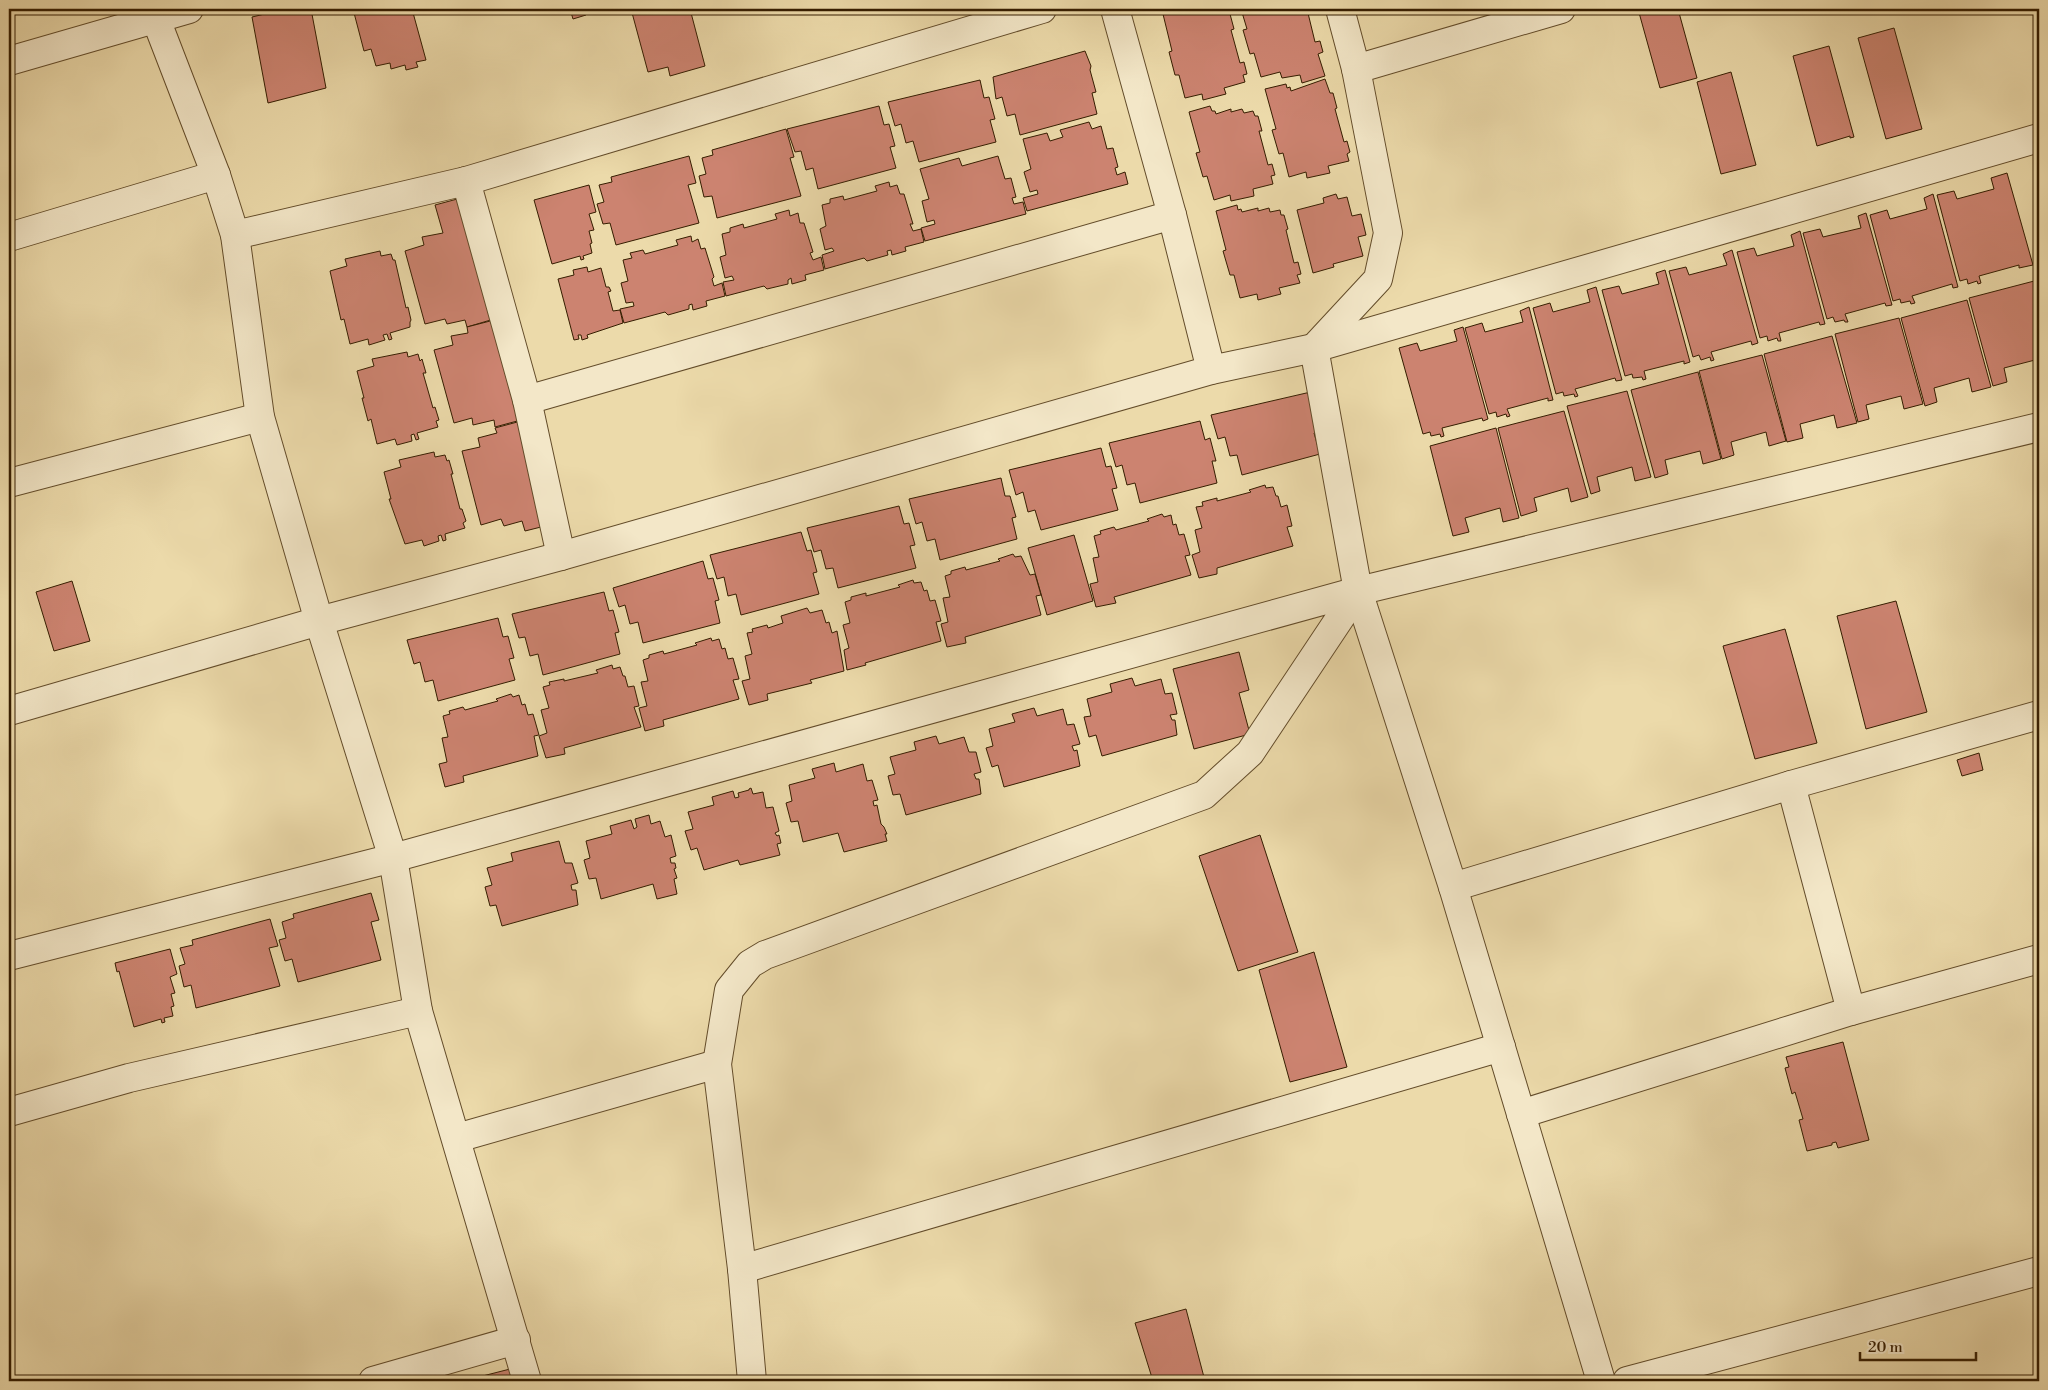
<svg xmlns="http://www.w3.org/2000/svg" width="2048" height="1390" viewBox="0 0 2048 1390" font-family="'Libre Bodoni',serif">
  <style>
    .building { fill: #cc8370; stroke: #351d00 }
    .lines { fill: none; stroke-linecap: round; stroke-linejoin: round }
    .minor-casing { stroke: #634c2a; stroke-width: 30 }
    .minor { stroke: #f3e7c8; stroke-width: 28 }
  </style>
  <rect width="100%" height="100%" fill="#ecdaaa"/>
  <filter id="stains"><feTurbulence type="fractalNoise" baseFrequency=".004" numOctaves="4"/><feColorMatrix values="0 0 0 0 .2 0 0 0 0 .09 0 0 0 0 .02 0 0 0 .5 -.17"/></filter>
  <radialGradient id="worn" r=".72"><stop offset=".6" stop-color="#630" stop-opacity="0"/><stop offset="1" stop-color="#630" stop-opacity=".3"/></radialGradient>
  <g class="building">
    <path d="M286,9H311L326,88L268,103L252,17Z"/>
    <path d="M353,9H412L426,60L416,62L418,67L406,70L405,65L391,69L390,63L376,66L371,49L364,51Z"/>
    <path d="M570,9H585L586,15L573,19Z"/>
    <path d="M631,9H690L705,66L670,76L668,67L648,72Z"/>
    <path d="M1168,9H1187L1188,12L1200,9H1203V11L1215,9L1216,12L1225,9L1227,14H1230L1234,29L1231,30L1240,63L1244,62L1247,74L1243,75L1245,82L1224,88L1226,94L1203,100L1202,94L1185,98L1179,75H1175L1169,52L1172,51L1162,10Z"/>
    <path d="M1241,9H1307L1315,42L1320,41L1323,52L1318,54L1325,76L1302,83L1300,75L1282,78L1280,72L1261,77L1254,53L1250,54L1243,30L1247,29Z"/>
    <path d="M1638,9H1678L1697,78L1660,88Z"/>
    <path d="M1894,28L1922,129L1886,139L1858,38Z"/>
    <path d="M1829,46L1854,137L1850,138V136L1817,146L1793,56Z"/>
    <path d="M1085,51L1091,66L1090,70L1096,92L1092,93L1097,114L1020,135L1015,114L1007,116L1002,97L996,99L993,77Z"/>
    <path d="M1731,72L1756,165L1721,174L1697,82Z"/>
    <path d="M1325,79L1330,93H1333L1337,108L1335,109L1344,142L1347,141L1350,152L1347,154L1349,161L1328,166L1330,173L1307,178L1306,172L1289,177L1283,153L1279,154L1272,130L1276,129L1265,89L1286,84L1287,88L1290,87L1291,91Z"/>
    <path d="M980,80L984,98L989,97L995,119L990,120L996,142L919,162L913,141L906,143L901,124L895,126L888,102Z"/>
    <path d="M879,106L884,125L889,124L895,146L890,147L896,168L818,189L813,168L806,170L801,151L795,152L787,129Z"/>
    <path d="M1210,106L1212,111H1215L1216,114L1231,109V112L1242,109L1244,113L1253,111L1255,116H1258L1262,131H1259L1268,165L1272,164L1275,175L1271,176L1273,184L1253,189L1254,196L1231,201L1230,195L1214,200L1207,176L1203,177L1196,153L1200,152L1189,112Z"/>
    <path d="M1089,122L1092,129L1101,126L1107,149L1113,148L1118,167L1115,168L1117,175L1125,172L1128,184L1027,211L1023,198L1038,194L1037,190L1030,192L1024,172L1031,169L1023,139L1047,133L1050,141L1063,137L1060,130Z"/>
    <path d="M786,129L794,157L790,158L801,196L717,218L712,196L704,197L699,176L706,174L702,158L713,155L712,150Z"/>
    <path d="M689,156L696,183L688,185L699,223L616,245L610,223L603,224L597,204L604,202L599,185L612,182L611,177Z"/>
    <path d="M998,156L1005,179L1011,178L1016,197L1012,198L1014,204L1023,202L1026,214L925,241L921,228L935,224L934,220L927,222L922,201L929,199L920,169L959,158L962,166Z"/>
    <path d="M2007,173L2033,265L2019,268V265L1979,276L1981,283L1978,284L1977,281L1968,284L1967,279L1960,281L1937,195L1954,191L1957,199L1994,189L1991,178Z"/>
    <path d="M889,182L890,187L897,185L900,194H904L913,224H910L913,231L921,229L924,242L905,247L906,251L892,255L891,250L887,251L888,255L867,261L864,258L825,269L822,255L834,251L832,248L825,250L820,229L826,226L822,205L830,203V199L843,196L844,200L877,191L875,186Z"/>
    <path d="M589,185L596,212L589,214L594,230L589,231L592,243L590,244L592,253L583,256L584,259L581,260L580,256L552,264L534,200Z"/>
    <path d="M1336,194L1338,199L1347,197L1352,216L1361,214L1366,235L1358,237L1363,256L1333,264L1334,267L1313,273L1297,210L1324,203L1323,198Z"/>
    <path d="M1933,194L1958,287L1953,288L1952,284L1912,296L1915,303L1911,304L1910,301L1901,303L1900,299L1893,301L1870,215L1887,210L1890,219L1927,209L1924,198Z"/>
    <path d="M461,198L494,319L467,327L465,320L447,324L445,319L425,324L405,251L424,245L422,237L443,233L435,205Z"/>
    <path d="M1237,205L1238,210L1241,209L1242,212L1258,208V211L1269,208L1270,212L1280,210L1281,215H1284L1288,229L1286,230L1294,263L1298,262L1301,274L1297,275L1300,283L1279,288L1281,294L1258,300L1257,294L1240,298L1234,275H1230L1223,251L1226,250L1216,211Z"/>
    <path d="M789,210L790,216L798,213L800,223H804L813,252L810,253L813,260L821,257L824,270L805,275L806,280L792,284L791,278L788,280V284L767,289L764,286L726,296L723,282L734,280L732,276L725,278L720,257L726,255L722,234L730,232V228L743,224L744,228L777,219L775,214Z"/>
    <path d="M1866,213L1892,305L1886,306L1885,303L1845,314L1848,322H1845L1844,320L1835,322L1833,317L1827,319L1803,233L1820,229L1823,237L1861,228L1858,216Z"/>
    <path d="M1800,231L1825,324L1820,325L1819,322L1779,333L1781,341H1778L1777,338L1768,341L1767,336L1760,338L1737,252L1754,248L1757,256L1794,246L1791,235Z"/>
    <path d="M691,236L692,242L698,239L701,249L705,248L714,277L712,279L714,286L722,283L725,296L706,301L707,306L693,310L692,304L689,305V309L668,315L665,312L624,323L620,309L634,306L633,302L626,303L621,283L628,281L623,260L632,258L630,253L643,250L645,254L678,245L676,240Z"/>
    <path d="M1732,250L1758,343L1752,345L1751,341L1711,352L1714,360L1711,361L1710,357L1701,360L1699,355L1693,357L1669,271L1686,267L1689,275L1727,265L1723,254Z"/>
    <path d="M380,251L381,256L391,254L393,260H395L406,308L408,307L411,320L410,322V327L390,333L392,339L389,340L387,334L383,335L385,340L369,345L368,339L350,344L344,319L341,320L330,271L347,266L345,259Z"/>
    <path d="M587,267L588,272L601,268L606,287H609L611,291L608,292L613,311L620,310L623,323L587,335L588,338L582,340L581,335H578L579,339L574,340L558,279L574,275L573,270Z"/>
    <path d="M1665,270L1690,362L1684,364V361L1644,371L1646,379L1643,380L1642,377L1633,378L1632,374L1625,376L1602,290L1619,286L1622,294L1659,284L1656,273Z"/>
    <path d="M2038,280L2039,359L2004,368L2007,382L1993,386L1969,298Z"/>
    <path d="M1596,287L1622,380L1616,381L1615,378L1575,389L1578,396L1575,397L1574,394L1564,396L1563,392L1556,394L1533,308L1550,303L1553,312L1590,302L1587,290Z"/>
    <path d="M1967,300L1991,387L1972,392L1969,378L1934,388L1937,402L1925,406L1901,318Z"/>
    <path d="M1529,307L1553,400L1548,401V398L1507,409L1510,416L1507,417L1506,414L1497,417L1496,412L1489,414L1465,328L1482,323L1485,332L1523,322L1520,311Z"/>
    <path d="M1899,318L1923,404L1904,409L1901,396L1866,405L1869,419L1858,422L1835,334Z"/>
    <path d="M494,320L521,420L495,427L494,420L473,425L472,418L454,423L434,350L453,345L451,336L468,333L467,327Z"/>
    <path d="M1463,327L1488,419L1483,421L1482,418L1442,428L1444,436L1441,437L1440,434L1431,436L1430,432L1423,434L1399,348L1417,343L1420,351L1457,341L1454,330Z"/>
    <path d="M1832,336L1857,423L1837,428L1834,415L1800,424L1803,438L1787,442L1764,354Z"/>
    <path d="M407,352L408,357L418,354L420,361L422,359L426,373H423L433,408L435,407L439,420L436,421L438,427L417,433L419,439L416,440L414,434L411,435L412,441L397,445L395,439L377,444L371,419L368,421L362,398H364L357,371L374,366L372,359Z"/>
    <path d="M1762,355L1786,441L1769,446L1766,432L1731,442L1734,455L1722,459L1699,371Z"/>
    <path d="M1698,372L1721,459L1703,464L1700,451L1665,460L1668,474L1655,478L1631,390Z"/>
    <path d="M1315,391L1319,432L1314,433L1320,454L1242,475L1237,455L1230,456L1225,437L1218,439L1211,415Z"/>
    <path d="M1627,391L1651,477L1635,481L1632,467L1597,477L1600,491L1591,494L1567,406Z"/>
    <path d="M1564,411L1588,497L1571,502L1568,488L1534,498L1537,511L1521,516L1498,428Z"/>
    <path d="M521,421L549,525L525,531L522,521L504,526L501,519L481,525L462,451L480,447L478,438L497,433L495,428Z"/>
    <path d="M1200,421L1205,440L1210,438L1216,461H1212L1217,483L1140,503L1135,483L1127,485L1122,465L1116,467L1109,443Z"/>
    <path d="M1496,428L1519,518L1503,522L1500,508L1465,518L1469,532L1453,536L1430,446Z"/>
    <path d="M1101,448L1106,467L1111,466L1117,488L1112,489L1118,510L1041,530L1035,510L1028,512L1023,492L1016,495L1009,470Z"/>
    <path d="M434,452L435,457L445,455L447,461L449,460L453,474H451L460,509H462L466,521L463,523L465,528L445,534L446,540L443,541L441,535L438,536L439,541L424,546L422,540L405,544L389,499H391L384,472L401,467L399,460Z"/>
    <path d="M1001,478L1005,496H1010L1016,517L1012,518L1017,539L940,560L935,539L927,541L922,522L916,524L909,499Z"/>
    <path d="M1265,485L1266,488L1273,487L1276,496H1278L1281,507L1287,505L1292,526L1287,527L1293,546L1217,568V574L1199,578L1192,555L1200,552L1195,530L1202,528L1196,507L1203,506L1202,502L1217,498V501L1251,492L1249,490Z"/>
    <path d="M899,506L904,524L909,523L915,545L910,546L916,568L838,588L833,568L826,569L821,550L814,552L807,528Z"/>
    <path d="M1162,514L1164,517L1171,515L1173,525L1176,524L1179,535L1184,534L1190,555L1185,556L1191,575L1114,597L1116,603L1096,607L1090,584L1098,582L1093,558L1099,557L1094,536L1101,534L1100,531L1114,527L1116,530L1149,521L1147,519Z"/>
    <path d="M801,532L807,551L811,550L817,572L813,573L819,594L741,615L736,594L728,596L724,577L717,579L710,555Z"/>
    <path d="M1074,535L1093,601L1047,615L1028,548Z"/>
    <path d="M1013,554L1015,557L1021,556L1030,575L1035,574L1041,595L1036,596L1041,615L965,637L966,643L947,647L941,624L948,622L943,598L950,597L945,576L951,574V571L965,567L966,570L1000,561L998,559Z"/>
    <path d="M703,561L708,579L713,578L719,600L715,601L720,623L643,643L638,622L630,624L625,605L619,607L613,588Z"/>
    <path d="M913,580L914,583L921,582L924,591L927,590L930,601L935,600L941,621L936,622L941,641L865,663L866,665L847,670L844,650L849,648L843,625L850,623L845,602L851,600V597L866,593V596L900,587L898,585Z"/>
    <path d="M72,581L90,641L54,651L36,592Z"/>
    <path d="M604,592L609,611L613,610L619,632L615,633L620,654L543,675L538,654L530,656L525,637L519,638L512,614Z"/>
    <path d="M1896,601L1927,712L1866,729L1837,616Z"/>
    <path d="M807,608L810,613L822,610L826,623L829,622L832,633L837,631L844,671L810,680L812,683L767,694L768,700L749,705L742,681L750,679L745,656L752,654L747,633L753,632L752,629L767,625L768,628L783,623L781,616Z"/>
    <path d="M498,618L503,637L508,636L514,658L509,659L515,680L438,701L433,680L425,682L420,662L414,664L407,640Z"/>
    <path d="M1785,629L1817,743L1755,759L1723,646Z"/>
    <path d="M711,638L712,641L719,639L722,649L725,648L728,659L733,658L739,679L733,680L739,699L663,720L664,726L645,731L639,708L647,706L641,682L648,681L643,660L649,658V655L663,651L664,654L697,645L695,643Z"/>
    <path d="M1239,652L1249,690L1239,693L1250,734L1194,749L1173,669Z"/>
    <path d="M612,665L613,669L620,667L623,676H625L628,687L634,686L639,706L634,707L641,727L564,748L565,754L546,758L539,736L547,733L541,710L549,708L543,687L550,685L549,682L564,679V681L598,673L596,670Z"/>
    <path d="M1132,678L1135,686L1161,679L1165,694L1172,693L1177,714L1170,715L1172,720H1175L1177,735L1102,756L1096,735L1089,737L1084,717L1091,716L1087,699L1112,692L1110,684Z"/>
    <path d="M511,694L513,697L519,695L522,705L525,704L528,715L533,714L539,735L534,736L538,756L463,776L464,782L445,787L439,764L447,762L442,738L448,737L443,716L450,714L449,711L463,707L465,710L498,701L496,699Z"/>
    <path d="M1034,708L1037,716L1063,709L1067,725L1074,724L1080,744L1072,746L1074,751L1077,750L1080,766L1004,787L998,765L992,767L986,748L993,746L989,729L1015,722L1012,714Z"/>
    <path d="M936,736L939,744L964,737L969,752H976L981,772L974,774L976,779H979L981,794L906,815L900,794L893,795L888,776L895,774L890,757L916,750L914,742Z"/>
    <path d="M1979,753L1983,770L1962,776L1957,760Z"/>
    <path d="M834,763L836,772L863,764L867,781L872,780L878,800L873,801L874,806L877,805L881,824L884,827L887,834H885L887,841L844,852L838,833L803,842L798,821L791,822L786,803L792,801L789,785L815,778L812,769Z"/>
    <path d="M751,788L753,794L763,792L766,808L773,807L779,831L775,833L777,836L779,835L781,843L777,844L780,855L740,865L738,860L704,870L697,848L691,850L685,831L693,829L688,812L714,805L712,797L733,791L735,798L739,797L738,793L749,790V789Z"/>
    <path d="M649,815L651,824L660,821L665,837L671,835L676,856L670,858L671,863H675L676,868L674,869L677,878L674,879L677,894L657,899L653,884L601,899L596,878L589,879L584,860L590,858L586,841L612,834L610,826L631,820L634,829L637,827L635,819Z"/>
    <path d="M1260,835L1298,952L1238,971L1199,856Z"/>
    <path d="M559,841L565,863H572L578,883L571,885L572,890H576L578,905L502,926L496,905L490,906L485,887L492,885L487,868L513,861L511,853Z"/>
    <path d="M371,893L379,920L371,922L381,960L298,982L292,959L285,961L279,940L286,938L282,922L294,918L293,914Z"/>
    <path d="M270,919L278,946L269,948L280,986L196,1008L191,985L184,987L179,966L185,964L180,948L193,945L192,940Z"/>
    <path d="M170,949L177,974L170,977L175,993L171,994L174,1006L171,1007L173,1016L164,1018L165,1022L162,1023L161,1019L134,1027L119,971L117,972L115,963Z"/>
    <path d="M1314,952L1347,1067L1290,1082L1259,970Z"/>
    <path d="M1843,1042L1869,1140L1838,1148L1836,1142L1832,1143V1145L1807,1151L1799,1120L1803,1119L1795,1092L1792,1094L1785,1068L1789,1067L1786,1057Z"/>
    <path d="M1186,1309L1205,1381H1153L1135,1323Z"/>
    <path d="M510,1369L513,1381H463Z"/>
  </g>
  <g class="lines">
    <defs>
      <g id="minor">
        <path d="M1115,9L1172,215L1211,370"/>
        <path d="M1340,9L1356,69L1388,233L1378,279L1314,348L1358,591L1453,887L1601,1381"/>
        <path d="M9,61L189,9"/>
        <path d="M1356,69L1561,9"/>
        <path d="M466,181L527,400L561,556"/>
        <path d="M235,235L466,181L1042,9"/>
        <path d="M9,237L216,175"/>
        <path d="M527,400L1172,215"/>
        <path d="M9,483L260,417"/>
        <path d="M1358,591L2039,427"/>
        <path d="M9,711L319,621L561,556L1211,370L1314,348L2039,138"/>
        <path d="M1791,785L1851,1011"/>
        <path d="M1453,887L1791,785L2039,715"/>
        <path d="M9,956L393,858L1358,591L1250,753L1204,795L765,955L750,964L729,990L717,1064L742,1269L752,1381"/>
        <path d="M418,1011L527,1381"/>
        <path d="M9,1112L129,1078L418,1011L393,858L319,621L260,417L235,235L216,175L152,9"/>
        <path d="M1521,1114L1851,1011L2039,959"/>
        <path d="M457,1138L717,1064"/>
        <path d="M742,1269L1501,1047"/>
        <path d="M373,1381L516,1340"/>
        <path d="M1627,1381L2039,1271"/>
      </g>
    </defs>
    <use href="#minor" class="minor-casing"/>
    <use href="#minor" class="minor"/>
  </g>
  <rect width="2048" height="1390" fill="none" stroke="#ecdaaa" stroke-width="30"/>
  <rect x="10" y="10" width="2028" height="1370" fill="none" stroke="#351d00" stroke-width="2.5"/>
  <rect x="15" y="15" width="2018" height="1360" fill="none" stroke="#351d00"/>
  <path d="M1860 1352v8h116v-8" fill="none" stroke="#351d00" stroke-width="2.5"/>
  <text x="1868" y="1352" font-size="15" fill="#351d00" stroke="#f3e7c8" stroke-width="4" paint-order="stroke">20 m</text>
  <rect width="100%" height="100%" filter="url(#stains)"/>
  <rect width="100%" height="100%" fill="url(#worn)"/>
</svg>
